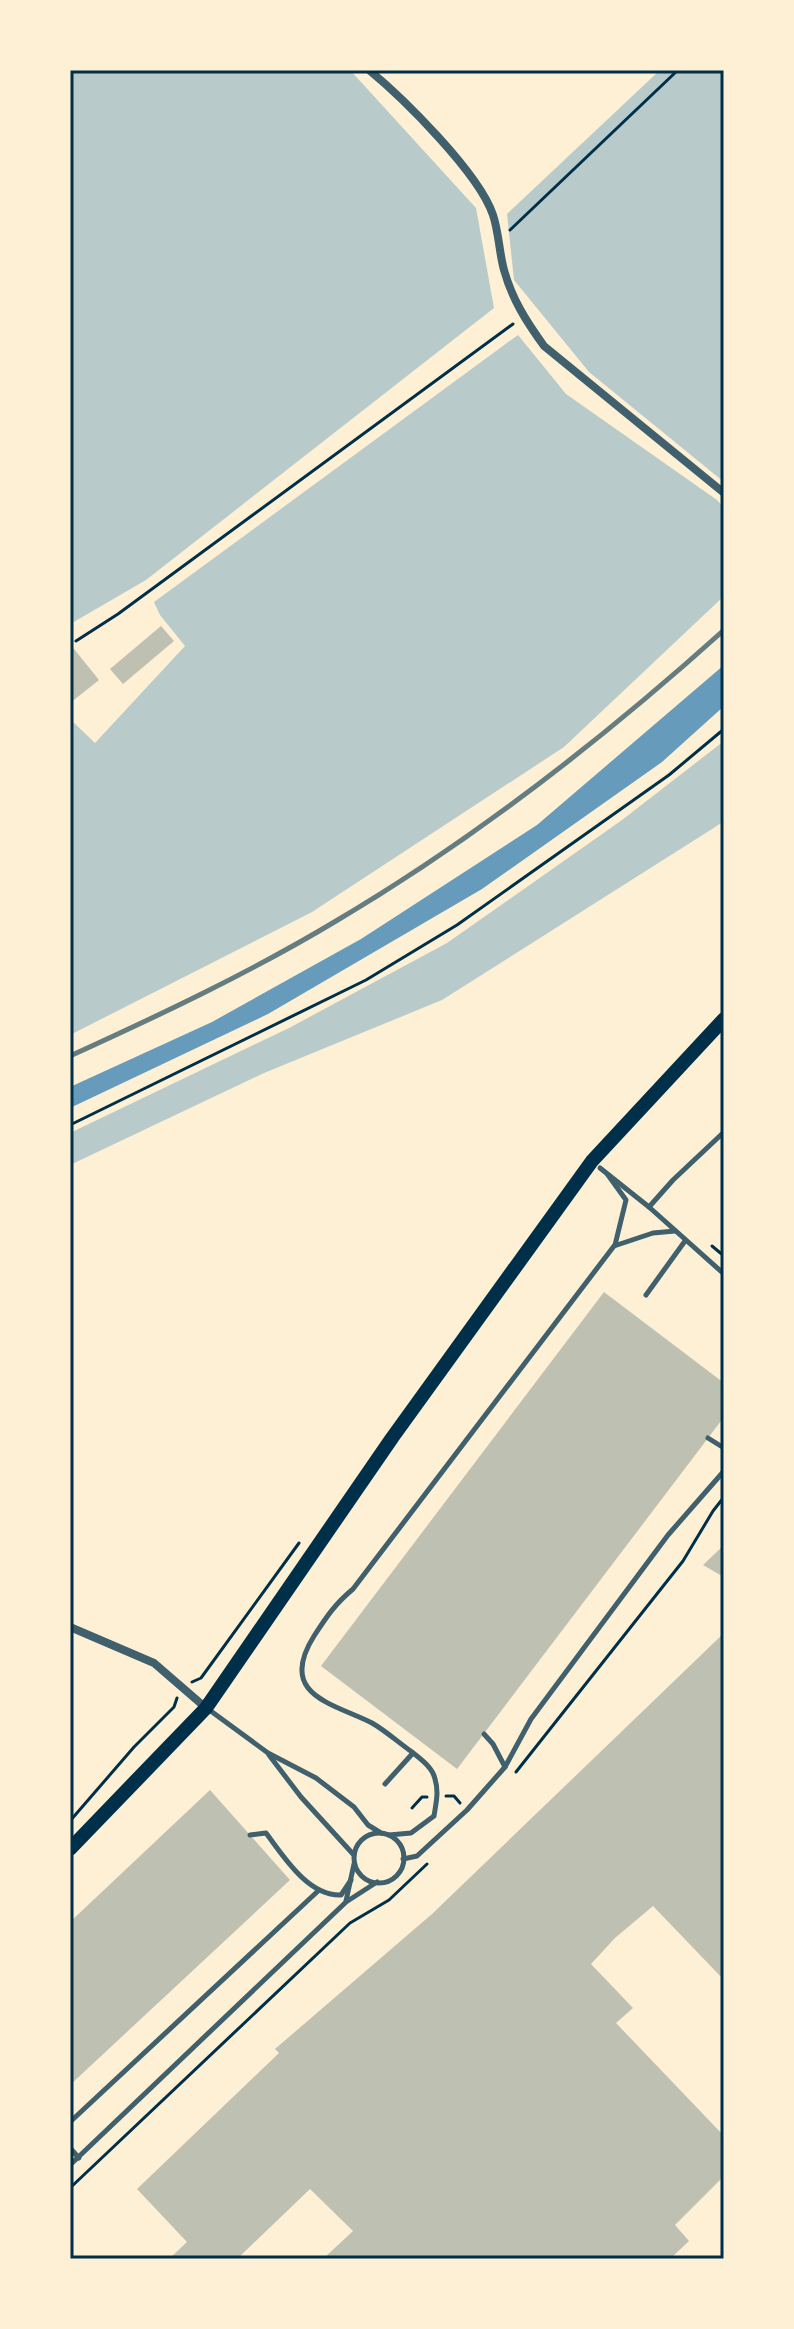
<svg xmlns="http://www.w3.org/2000/svg" width="794" height="2329" viewBox="0 0 794 2329" font-family="Arial,sans-serif">
  <style>
    .green { fill: #b9caca }
    .water { fill: #669bbc }
    .building { fill: #bec0b2 }
    .lines { fill: none; stroke-linecap: round; stroke-linejoin: round }
    .path { stroke: #003049; stroke-width: 3 }
    .service { stroke: #3f606c; stroke-width: 5 }
    .minor { stroke: #3f606c; stroke-width: 8 }
    .secondary { stroke: #003049; stroke-width: 14 }
    .rail { stroke: #657d81; stroke-width: 5 }
    .neatline { fill: none; stroke: #003049; stroke-width: 3 }
  </style>
  <rect width="100%" height="100%" fill="#fdf0d5"/>
  <g class="green">
    <path d="M70,70H350L476,208L494,308L146,580L72,623L70,620Z"/>
    <path d="M660,70H724V482L589,372L514,280L507,214Z"/>
    <path d="M518,335L566,394L717,500L724,508V596L564,747L312,912L70,1035V719L95,743L185,646L160,615L154,602Z"/>
    <path d="M724,741V821L712,829L442,1000L264,1073L70,1165V1133L289,1028L447,943L622,820Z"/>
  </g>
  <path class="water" d="M724,665L723,707L662,762L482,889L268,1014L70,1108V1087L212,1022L361,939L537,825Z"/>
  <g class="building">
    <path d="M161,626L174,641L123,684L110,669Z"/>
    <path d="M70,644L99,680L70,703Z"/>
    <path d="M604,1292L724,1383V1417L457,1769L321,1666Z"/>
    <path d="M724,1545V1574L722,1576L703,1565Z"/>
    <path d="M724,1633V1980L653,1906L615,1938L591,1964L633,2008L616,2023L724,2136V2176L675,2225L689,2241L670,2259H323L353,2231L310,2189L237,2259H169L187,2242L137,2189L279,2053L275,2049L432,1914Z"/>
    <path d="M210,1790L290,1880L70,2085V1922Z"/>
  </g>
  <g class="lines">
    <g class="path">
      <path d="M510,230L678,70"/>
      <path d="M76,641L118,614L513,324"/>
      <path d="M70,1125L366,980L457,925L669,775L724,729"/>
      <path d="M712,1246L724,1256"/>
      <path d="M192,1682L201,1678L299,1543"/>
      <path d="M516,1772L683,1561L713,1511L724,1497"/>
      <path d="M446,1796H454L460,1803"/>
      <path d="M412,1808L422,1797H427"/>
      <path d="M70,1821L134,1747L174,1707L177,1698"/>
      <path d="M70,2188L350,1923L389,1900L427,1864"/>
    </g>
    <g class="service">
      <path d="M724,1132L673,1180L649,1207L724,1274"/>
      <path d="M600,1168L649,1207"/>
      <path d="M608,1175L626,1200L615,1245"/>
      <path d="M646,1295L685,1241"/>
      <path d="M708,1438L724,1448"/>
      <path d="M208,1709L268,1753L316,1778L354,1807L368,1825L381,1833"/>
      <path d="M484,1734L493,1744L505,1767"/>
      <path d="M269,1755L301,1797L353,1854"/>
      <path d="M385,1784L413,1753"/>
      <circle cx="379" cy="1858" r="25"/>
      <path d="M250,1835L266,1833C284,1857 308,1896 341,1895L351,1880"/>
      <path d="M389,1835L411,1833L434,1816C436,1803 439,1792 435,1779C433,1768 421,1759 412,1752C399,1743 386,1731 372,1723C332,1703 277,1695 314,1636C327,1616 335,1604 353,1589L614,1246L653,1233L675,1231"/>
      <path d="M403,1859L417,1856L467,1810L505,1767L531,1719L668,1535L724,1471"/>
      <path d="M346,1901L354,1864"/>
      <path d="M70,2122L318,1891"/>
      <path d="M70,2148L79,2158"/>
      <path d="M70,2165L346,1902L377,1882"/>
    </g>
    <g class="minor">
      <path d="M369,70C403,98 479,173 493,215C499,233 499,252 504,270C512,299 526,321 544,346L724,493"/>
      <path d="M70,1627L154,1663L206,1708"/>
    </g>
    <path class="secondary" d="M70,1849L206,1708L392,1438L592,1161L724,1019"/>
    <path class="rail" d="M70,1056C160,1015 251,972 336,921C475,839 604,738 724,630"/>
  </g>
  <rect width="794" height="2329" fill="none" stroke="#fdf0d5" stroke-width="144"/>
  <rect x="72" y="72" width="650" height="2185" class="neatline"/>
</svg>
